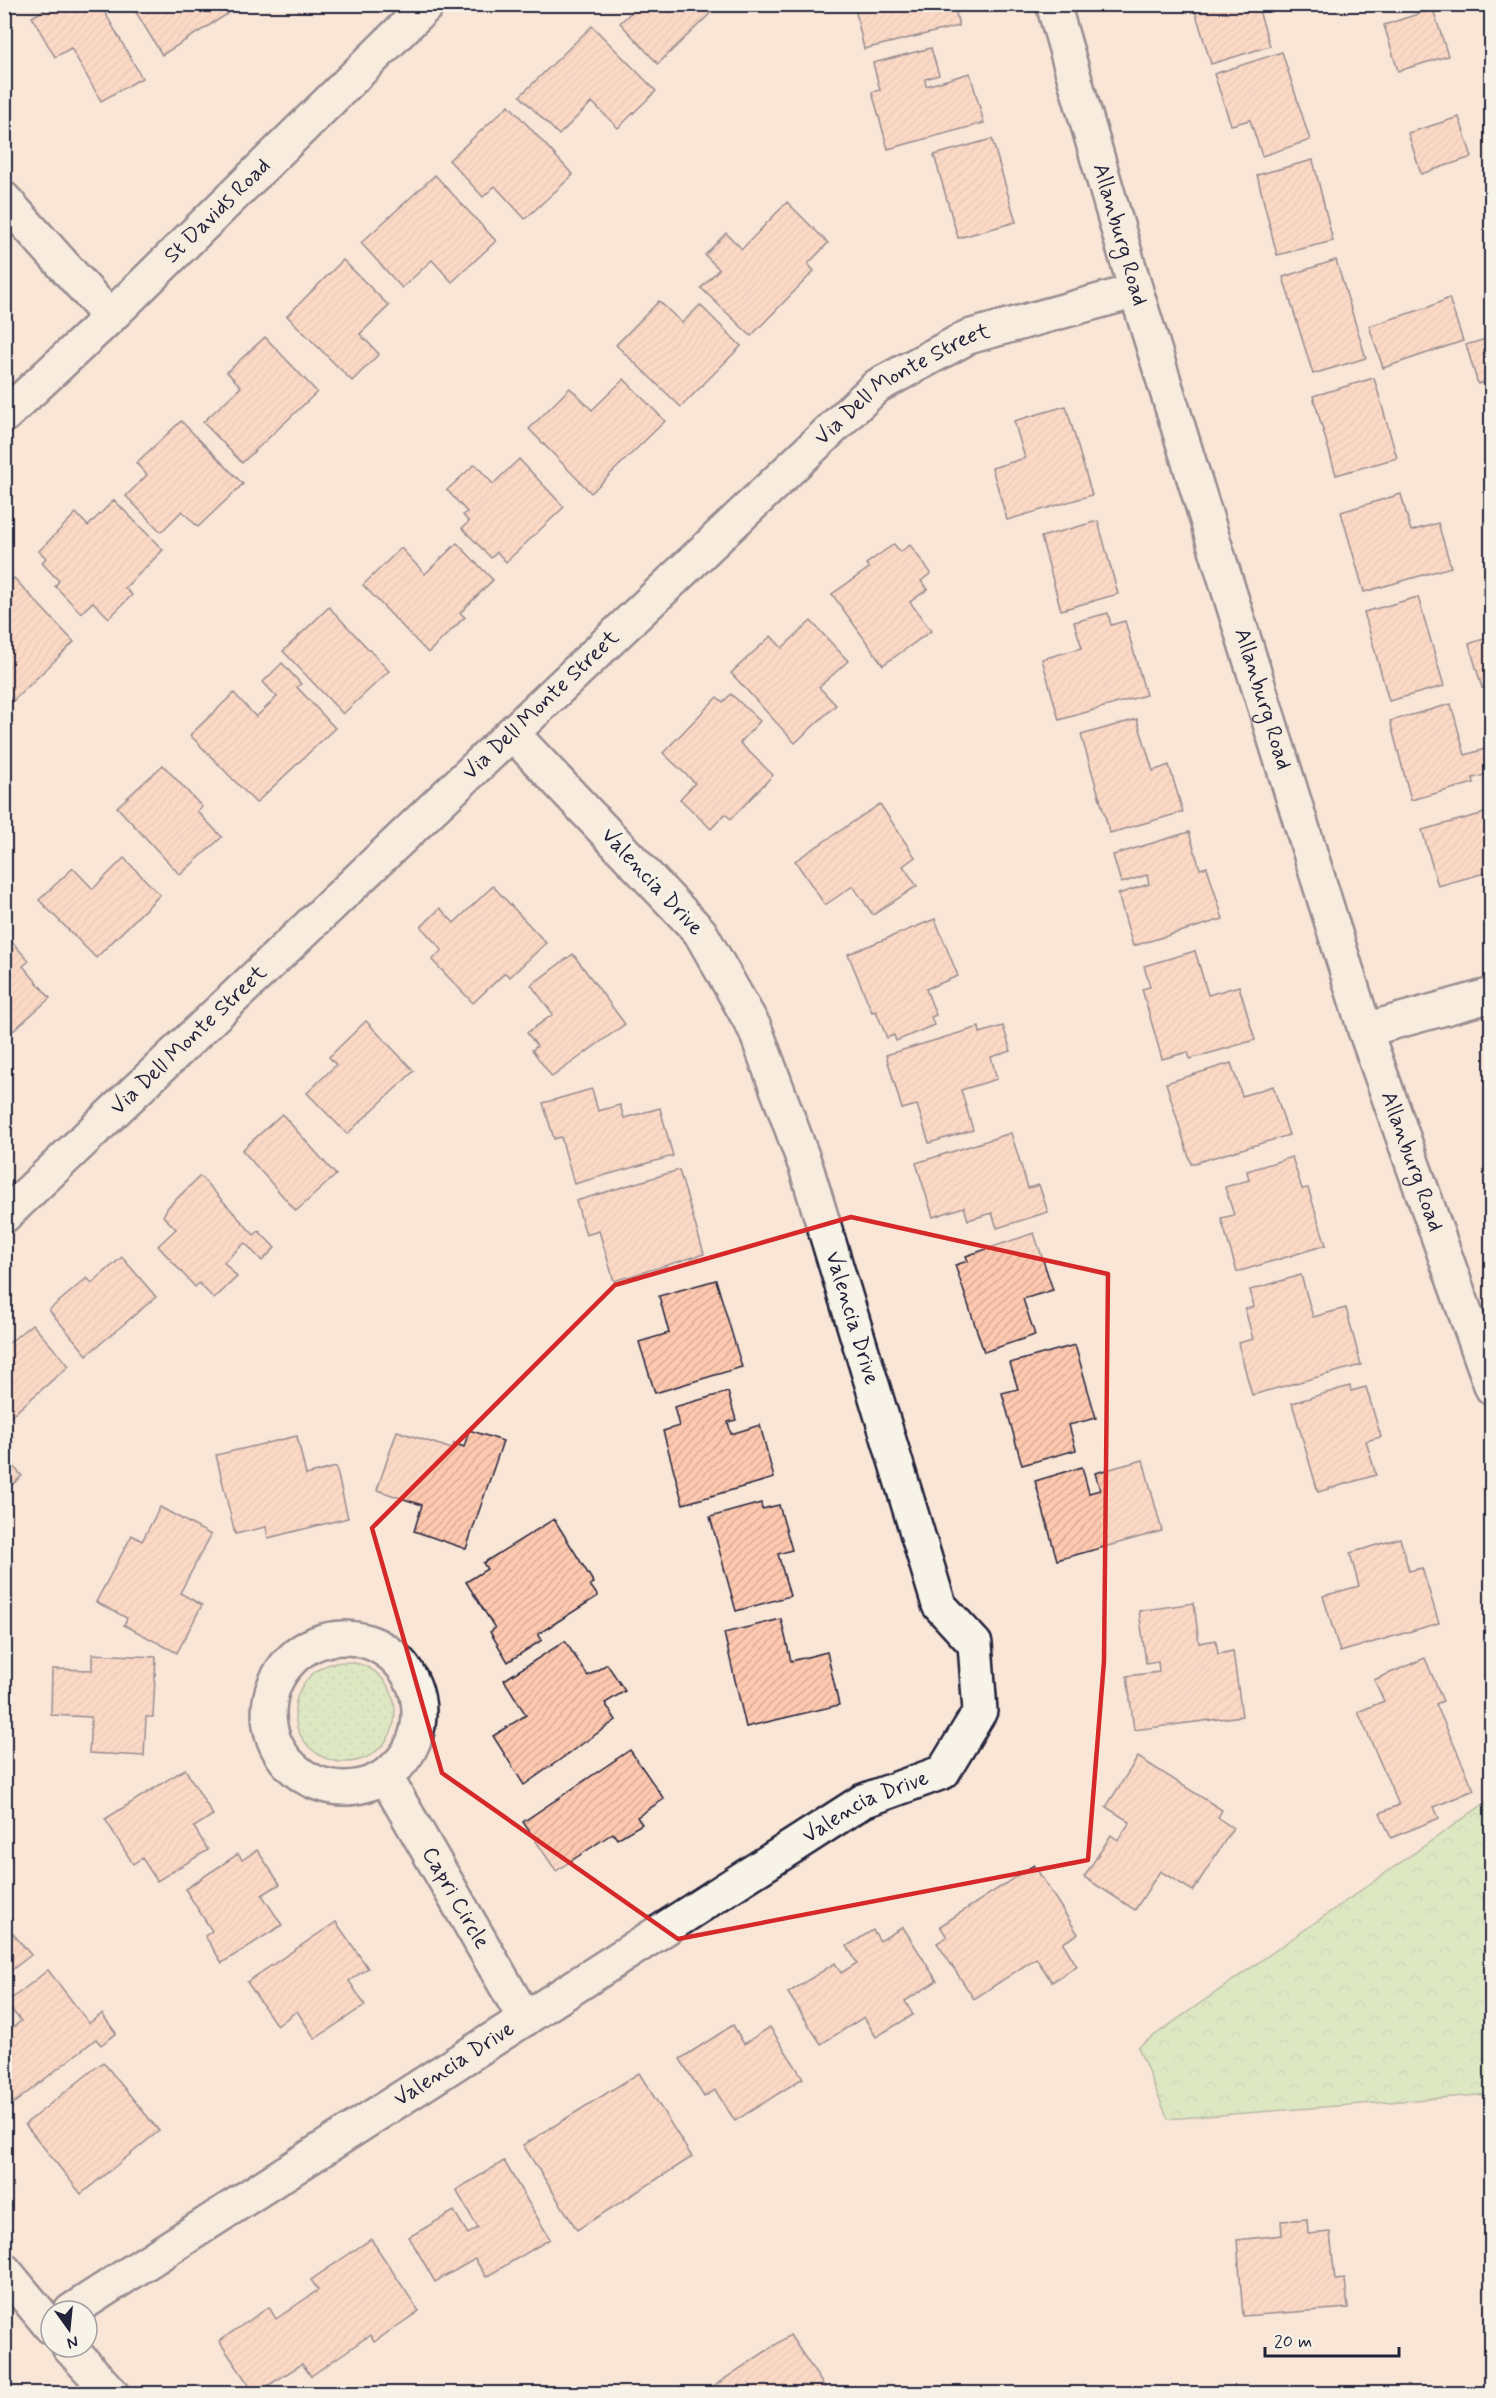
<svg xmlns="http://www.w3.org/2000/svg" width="1496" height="2398" viewBox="0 0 1496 2398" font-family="Mynerve,sans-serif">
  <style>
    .grass { fill: url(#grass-dots); stroke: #6e8671; stroke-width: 1.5 }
    .park { fill: url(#park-crowns); stroke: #6e8671; stroke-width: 1.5 }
    .building { fill: url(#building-hatch); stroke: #22223b; stroke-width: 1.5 }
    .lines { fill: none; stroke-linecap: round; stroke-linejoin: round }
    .minor-casing { stroke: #22223b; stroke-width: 38 }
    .tertiary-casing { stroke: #22223b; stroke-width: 38 }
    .minor { stroke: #f7f3e8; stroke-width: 33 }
    .tertiary { stroke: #f7f3e8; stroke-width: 33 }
    .marked { fill: none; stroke: #d62828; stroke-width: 4.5; stroke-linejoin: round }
    .labels { text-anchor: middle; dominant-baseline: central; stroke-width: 6; stroke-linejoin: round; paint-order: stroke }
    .street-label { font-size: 22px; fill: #22223b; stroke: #f7f3e8 }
  </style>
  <defs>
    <pattern id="grass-dots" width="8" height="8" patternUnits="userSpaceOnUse" patternTransform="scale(1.5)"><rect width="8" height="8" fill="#bbe9a7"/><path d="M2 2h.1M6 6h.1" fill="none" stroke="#a0c891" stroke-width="1.8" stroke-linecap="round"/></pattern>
    <pattern id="park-crowns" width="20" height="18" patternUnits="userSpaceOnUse" patternTransform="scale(1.5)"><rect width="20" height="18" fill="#bbe9a7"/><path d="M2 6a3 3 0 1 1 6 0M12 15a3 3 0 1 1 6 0" fill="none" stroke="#a0c891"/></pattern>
    <pattern id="building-hatch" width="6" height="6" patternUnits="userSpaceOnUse" patternTransform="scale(1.5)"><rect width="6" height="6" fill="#fec9b0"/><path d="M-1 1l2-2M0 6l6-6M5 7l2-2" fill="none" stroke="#d9ac98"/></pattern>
  </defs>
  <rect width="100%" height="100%" fill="#f9e6d7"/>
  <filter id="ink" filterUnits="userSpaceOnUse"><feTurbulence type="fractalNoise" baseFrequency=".0167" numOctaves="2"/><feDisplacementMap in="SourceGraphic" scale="12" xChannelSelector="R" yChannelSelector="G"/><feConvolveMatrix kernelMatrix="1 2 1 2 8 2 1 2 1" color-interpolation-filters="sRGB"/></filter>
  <g filter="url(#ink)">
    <circle class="grass" cx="345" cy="1712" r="50"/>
    <path class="park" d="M1491,1799V2094L1168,2119L1138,2047Z"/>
    <g class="building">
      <path d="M54,4H100L142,78L101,101L71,48L55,57L32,17Z"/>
      <path d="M131,4H223L229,13L162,55Z"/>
      <path d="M640,4H720L658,64L620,23Z"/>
      <path d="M854,4H954L959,26L864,49Z"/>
      <path d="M1193,4H1257L1270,46L1211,64Z"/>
      <path d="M1433,9L1448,56L1398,71L1384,25Z"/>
      <path d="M592,26L656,91L618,128L592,102L559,135L520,96Z"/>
      <path d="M931,48L939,75L925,79L926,86L970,73L984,123L888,149L872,92L880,90L873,63Z"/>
      <path d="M1282,52L1310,140L1262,156L1250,120L1231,125L1214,74Z"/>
      <path d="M509,105L573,175L525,219L495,186L483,197L449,160Z"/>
      <path d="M1459,117L1472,157L1421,174L1408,133Z"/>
      <path d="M992,139L1016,222L958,238L934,155Z"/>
      <path d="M1313,160L1333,241L1277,255L1257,175Z"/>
      <path d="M435,175L496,241L452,282L432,260L402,288L361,243Z"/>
      <path d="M787,202L828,243L808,264L814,271L751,336L701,288L719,269L705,255L726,233L742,249Z"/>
      <path d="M343,260L389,306L360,334L379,354L352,381L287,316Z"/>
      <path d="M1336,260L1366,358L1313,374L1283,277Z"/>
      <path d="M1449,298L1463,341L1383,368L1369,326L1429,307Z"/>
      <path d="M659,301L682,323L700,305L741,346L681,407L616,345Z"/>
      <path d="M265,337L317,392L242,463L203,422L241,387L227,372Z"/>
      <path d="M1492,337V380L1478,384L1466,345Z"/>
      <path d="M1374,378L1397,458L1336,475L1313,396Z"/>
      <path d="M624,379L665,421L591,493L529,429L570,388L592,410Z"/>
      <path d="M1066,406L1092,495L1007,520L992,468L1025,458L1014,421Z"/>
      <path d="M181,421L243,484L198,527L182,511L161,532L126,496L147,475L136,463Z"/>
      <path d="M519,459L564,507L506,562L497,552L491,558L462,528L469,522L463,515L467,512L447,490L475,464L493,484Z"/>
      <path d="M1401,494L1411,531L1438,523L1451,567L1364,592L1341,512Z"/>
      <path d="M114,500L163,550L125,588L132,595L109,618L93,602L81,613L55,586L59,581L42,563L46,558L39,551L76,513L88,526Z"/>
      <path d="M1098,521L1118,594L1061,610L1041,537Z"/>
      <path d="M457,543L493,580L460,613L465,617L428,653L363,585L401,548L425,574Z"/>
      <path d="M894,544L900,552L910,545L931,573L921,581L928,589L910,602L931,631L883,665L832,594L869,568L866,564Z"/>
      <path d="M14,578L74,642L13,701L4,692V587Z"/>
      <path d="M1418,597L1444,686L1389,701L1364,612Z"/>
      <path d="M329,607L389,671L343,714L283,651Z"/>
      <path d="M1108,613L1111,625L1125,621L1146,695L1059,720L1042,659L1082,648L1074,622Z"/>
      <path d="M811,621L848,661L819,687L836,705L795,743L731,673L771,636L782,648Z"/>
      <path d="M1492,636V685L1482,688L1469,644Z"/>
      <path d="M282,663L301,684L297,687L335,728L256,803L190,735L234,693L256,717L277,697L263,682Z"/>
      <path d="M731,694L760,721L740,743L773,775L731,819L725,814L711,829L680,799L695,783L663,753L717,697L723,702Z"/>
      <path d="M1451,704L1465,755L1488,748L1492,773L1473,778L1474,783L1411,800L1390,721Z"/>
      <path d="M1137,719L1153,771L1169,765L1183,812L1110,833L1081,735Z"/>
      <path d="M163,765L202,807L197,811L222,837L180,875L117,807Z"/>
      <path d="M880,804L915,857L903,866L917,886L873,915L853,886L825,905L795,861Z"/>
      <path d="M1492,811V871L1438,886L1422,830Z"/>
      <path d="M1189,832L1200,869L1207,867L1223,919L1133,946L1118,894L1149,884L1147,875L1121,883L1113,855Z"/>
      <path d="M124,858L160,895L96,958L39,900L73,868L93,889Z"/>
      <path d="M493,886L546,943L510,977L505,973L473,1003L432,960L442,950L421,927L440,908L454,923Z"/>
      <path d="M935,919L958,976L926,989L936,1015L931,1017L934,1025L896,1041L894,1035L887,1038L876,1011L872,1012L848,954Z"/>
      <path d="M4,933L29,961L23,966L50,998L13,1031L4,1021Z"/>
      <path d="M1195,951L1208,995L1239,986L1255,1040L1190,1059L1188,1052L1162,1059L1142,989L1150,987L1144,966Z"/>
      <path d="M573,954L625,1024L552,1077L532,1050L537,1046L527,1033L553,1014L531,985Z"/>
      <path d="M366,1021L414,1071L347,1134L307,1093L336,1065L329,1057Z"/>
      <path d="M1003,1026L1011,1051L991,1057L997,1079L961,1090L973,1130L929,1143L917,1105L902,1109L886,1055L979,1027L980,1033Z"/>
      <path d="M1231,1063L1242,1096L1273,1086L1289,1135L1191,1164L1166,1083Z"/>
      <path d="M592,1089L598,1111L620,1105L624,1118L660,1108L673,1156L574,1184L561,1137L554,1139L543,1103Z"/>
      <path d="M282,1114L336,1175L296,1211L242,1150Z"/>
      <path d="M1011,1133L1028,1188L1039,1185L1048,1212L997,1228L992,1213L968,1220L964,1207L933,1217L916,1163Z"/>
      <path d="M1292,1157L1302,1189L1308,1188L1326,1245L1237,1272L1221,1218L1234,1215L1225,1187L1249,1180L1247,1171Z"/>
      <path d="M679,1170L704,1254L614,1281L599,1231L586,1235L576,1201Z"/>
      <path d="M200,1176L254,1235L259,1231L275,1248L262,1261L245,1243L224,1262L237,1277L214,1299L199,1283L195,1287L158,1246L176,1229L163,1216L168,1207Z"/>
      <path d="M1034,1233L1053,1290L1023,1299L1035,1335L984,1352L955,1265L968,1261L966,1256Z"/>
      <path d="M122,1257L156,1297L87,1355L49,1310L87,1278L92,1283Z"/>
      <path d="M1301,1275L1313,1317L1346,1308L1361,1365L1252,1395L1238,1343L1253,1339L1245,1309L1254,1307L1250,1290Z"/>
      <path d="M716,1280L742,1367L655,1393L639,1342L669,1333L659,1296Z"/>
      <path d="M32,1324L69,1366L4,1422V1347Z"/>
      <path d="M1075,1345L1096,1418L1069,1425L1076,1450L1022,1465L1002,1393L1018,1389L1010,1363Z"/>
      <path d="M1350,1386L1351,1391L1366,1387L1381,1437L1366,1441L1376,1475L1318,1492L1292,1403Z"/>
      <path d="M728,1392L736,1420L728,1422L731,1434L760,1425L774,1478L683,1504L663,1431L679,1426L674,1407Z"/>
      <path d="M469,1430L503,1441L466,1549L414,1531L422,1505L377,1490L397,1431L452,1449L454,1443L464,1447Z"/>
      <path d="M297,1436L306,1475L336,1467L348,1518L268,1538L266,1527L235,1534L216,1455Z"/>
      <path d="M4,1456L22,1476L4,1492Z"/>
      <path d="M1143,1460L1162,1531L1057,1560L1035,1481L1082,1467L1089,1493L1100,1490L1095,1473Z"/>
      <path d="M761,1503L762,1509L779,1505L792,1550L778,1554L790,1596L736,1611L710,1517Z"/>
      <path d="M160,1507L211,1535L180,1593L202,1605L177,1653L124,1625L127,1618L96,1602L132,1535L142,1541Z"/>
      <path d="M554,1519L594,1583L590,1585L598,1596L538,1634L542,1640L508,1662L490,1632L495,1628L466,1582L487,1569L483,1563Z"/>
      <path d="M1400,1538L1409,1571L1422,1568L1439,1623L1340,1652L1323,1596L1359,1586L1350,1553Z"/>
      <path d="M1194,1603L1199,1643L1216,1640L1218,1654L1233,1651L1242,1716L1134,1730L1127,1676L1159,1672L1158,1661L1146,1663L1139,1611Z"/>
      <path d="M781,1619L791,1661L827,1652L839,1705L746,1727L724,1633Z"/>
      <path d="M565,1641L588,1676L607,1664L625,1691L605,1703L616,1720L524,1785L493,1736L526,1715L504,1680Z"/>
      <path d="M92,1654L156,1657L153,1717H146L144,1756L89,1753L91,1717L51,1715L52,1669L92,1670Z"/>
      <path d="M1425,1658L1443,1701L1436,1704L1474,1790L1434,1807L1439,1818L1391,1838L1380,1813L1399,1805L1358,1712L1384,1701L1374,1680Z"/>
      <path d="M630,1750L664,1799L637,1817L642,1824L617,1839L613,1833L556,1871L523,1822Z"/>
      <path d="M1138,1757L1222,1810L1218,1818L1233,1828L1193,1891L1160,1871L1135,1910L1084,1877L1111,1835L1118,1840L1130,1822L1106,1807Z"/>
      <path d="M185,1769L213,1815L194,1827L208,1850L157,1881L142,1858L133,1864L105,1819Z"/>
      <path d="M257,1850L280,1884L262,1895L282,1925L222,1963L205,1936L212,1931L185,1889L238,1854L242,1860Z"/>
      <path d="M1034,1865L1078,1934L1063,1943L1077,1966L1052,1982L1036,1958L974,1999L937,1943L947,1937L940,1926Z"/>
      <path d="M336,1922L368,1968L349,1981L365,2005L315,2039L297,2011L277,2026L247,1982Z"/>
      <path d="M4,1923L31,1955L4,1976Z"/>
      <path d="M903,1927L937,1981L905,2001L913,2015L876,2037L864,2017L821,2044L788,1993L835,1963L841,1973L857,1963L847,1946L873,1930L880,1941Z"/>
      <path d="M48,1970L89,2023L102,2014L116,2033L101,2045L96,2039L14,2103L4,2091V2046L8,2043L4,2039V2034L21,2021L6,2003Z"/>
      <path d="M733,2025L744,2044L770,2027L803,2078L735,2121L715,2090L704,2097L680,2059Z"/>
      <path d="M103,2062L159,2131L81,2194L25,2124Z"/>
      <path d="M639,2073L692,2157L577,2230L523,2145Z"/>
      <path d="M504,2161L550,2239L486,2277L475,2259L435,2282L409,2237L454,2211L468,2234L478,2228L456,2190Z"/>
      <path d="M1307,2219L1308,2234L1330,2232L1335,2280L1345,2279L1348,2308L1243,2316L1237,2240L1282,2235L1281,2221Z"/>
      <path d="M371,2239L419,2311L374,2342L370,2335L311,2376L302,2364L255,2394L219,2341L269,2307L276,2319L318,2290L311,2280Z"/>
      <path d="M790,2335L828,2392L825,2394H702Z"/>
    </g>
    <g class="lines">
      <defs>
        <g id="minor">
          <path id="s1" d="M1053,4L1136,291L1365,1030L1492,1388"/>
          <path d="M4,199L110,317"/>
          <path d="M1365,1030L1492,995"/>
          <path id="s2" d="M4,1216L877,386L968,337L1136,291"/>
          <circle cx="344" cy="1713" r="75"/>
          <path id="s3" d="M385,1776L525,2019"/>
          <path d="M4,2270L51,2327"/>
          <path id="s4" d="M71,2311L863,1801L943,1772L980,1711L975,1644L939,1605L806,1167L755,1029L700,932L512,733"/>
          <path d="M69,2347L112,2394"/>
        </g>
        <g id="tertiary">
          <path id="s5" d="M4,416L110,317L428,4"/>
        </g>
      </defs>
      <use href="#minor" class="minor-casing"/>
      <use href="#tertiary" class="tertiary-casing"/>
      <use href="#minor" class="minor"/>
      <use href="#tertiary" class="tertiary"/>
    </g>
  </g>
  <path d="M0 0H1496V2398H0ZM851,1217L1108,1274L1104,1661L1088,1860L678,1939L442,1773L372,1528L615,1285Z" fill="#f9e6d7" fill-opacity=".55" fill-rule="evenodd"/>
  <path class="marked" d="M851,1217L1108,1274L1104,1661L1088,1860L678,1939L442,1773L372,1528L615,1285Z"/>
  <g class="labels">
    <g class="street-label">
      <text stroke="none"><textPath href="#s5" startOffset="296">St Davids Road</textPath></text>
      <text stroke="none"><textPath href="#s1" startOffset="240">Allanburg Road</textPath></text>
      <text stroke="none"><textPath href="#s2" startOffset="1227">Via Dell Monte Street</textPath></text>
      <text stroke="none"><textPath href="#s1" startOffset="726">Allanburg Road</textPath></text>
      <text stroke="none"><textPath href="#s2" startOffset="741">Via Dell Monte Street</textPath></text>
      <text transform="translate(652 882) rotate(47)">Valencia Drive</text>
      <text stroke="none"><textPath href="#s2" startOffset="255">Via Dell Monte Street</textPath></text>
      <text stroke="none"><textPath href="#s1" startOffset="1212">Allanburg Road</textPath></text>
      <text transform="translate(852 1318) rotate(73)">Valencia Drive</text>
      <text stroke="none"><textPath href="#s4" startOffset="942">Valencia Drive</textPath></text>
      <text stroke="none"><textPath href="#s3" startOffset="141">Capri Circle</textPath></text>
      <text stroke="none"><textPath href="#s4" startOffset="456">Valencia Drive</textPath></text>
    </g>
  </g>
  <rect width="1496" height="2398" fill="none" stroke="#f7f3e8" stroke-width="24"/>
  <rect x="12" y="12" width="1472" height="2374" fill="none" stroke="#22223b" stroke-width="2" filter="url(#ink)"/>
  <g transform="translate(69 2329) rotate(165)"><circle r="28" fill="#f7f3e8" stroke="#a29fa3" stroke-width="1.5"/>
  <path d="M0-4.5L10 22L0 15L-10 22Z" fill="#22223b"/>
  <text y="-9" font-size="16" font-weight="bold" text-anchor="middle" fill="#22223b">N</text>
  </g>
  <path d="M1265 2347v9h134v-9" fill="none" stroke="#22223b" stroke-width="3"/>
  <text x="1274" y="2347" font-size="18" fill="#22223b" stroke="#f7f3e8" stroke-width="4.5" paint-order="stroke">20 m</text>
</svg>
